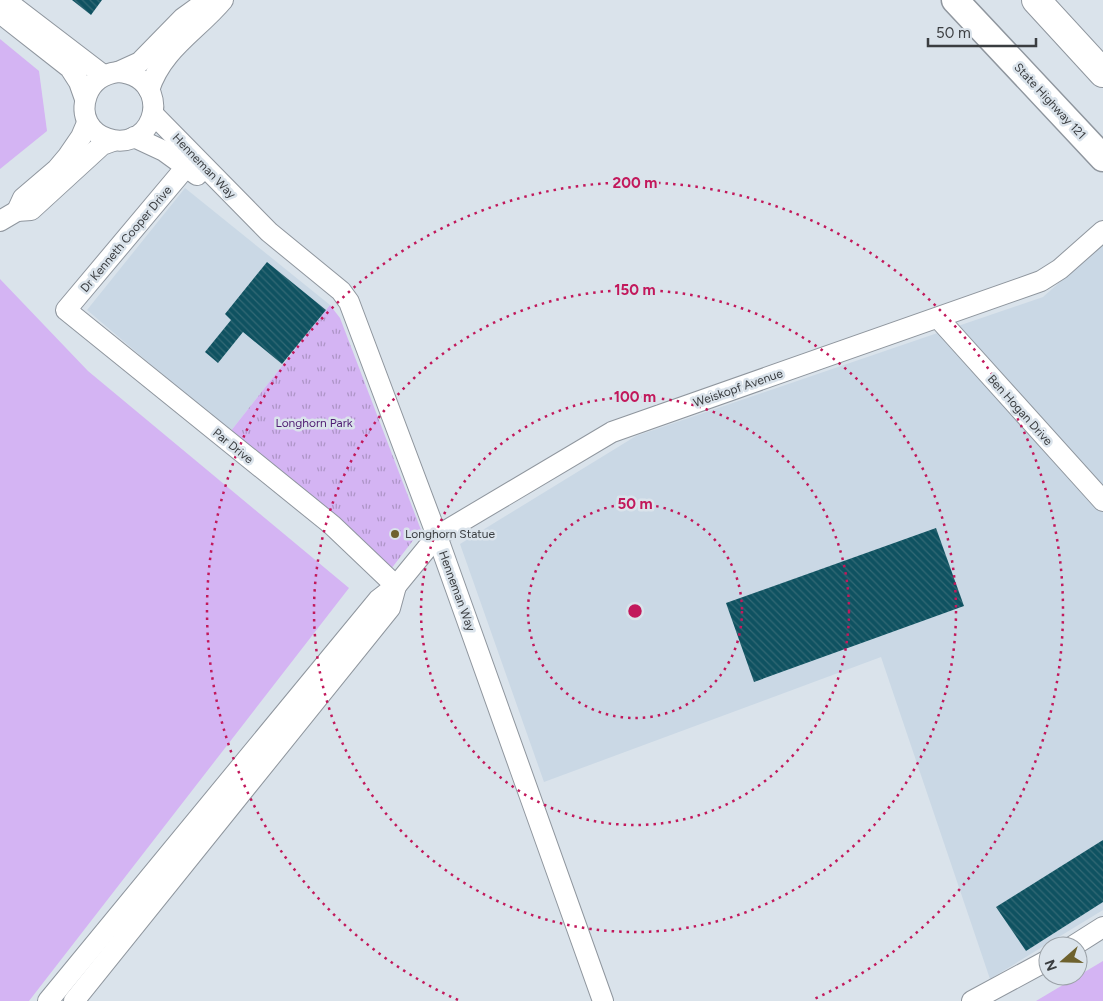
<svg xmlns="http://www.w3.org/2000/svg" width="1103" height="1001" viewBox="0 0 1103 1001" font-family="Figtree,sans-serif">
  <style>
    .built { fill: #cad8e5 }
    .grass { fill: #d4b4f3 }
    .park { fill: url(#park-tufts) }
    .building { fill: url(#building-back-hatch) }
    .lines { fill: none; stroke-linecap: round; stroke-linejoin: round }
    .minor-casing { stroke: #8f969e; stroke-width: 22 }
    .major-casing { stroke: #8f969e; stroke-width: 29 }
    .highway-casing { stroke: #8f969e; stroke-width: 30 }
    .minor { stroke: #fff; stroke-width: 20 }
    .major { stroke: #fff; stroke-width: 26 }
    .highway { stroke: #fff; stroke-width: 28 }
    .ring { fill: none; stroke: #c2185b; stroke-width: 2.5; stroke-dasharray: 2.5 5 }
    .poi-dot { fill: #6e622e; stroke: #dae3eb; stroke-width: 2 }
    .labels { text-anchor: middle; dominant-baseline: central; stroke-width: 5; stroke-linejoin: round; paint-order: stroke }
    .street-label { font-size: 12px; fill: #3a3d40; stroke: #dae3eb }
    .park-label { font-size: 12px; fill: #4f1c72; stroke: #dae3eb }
    .poi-label { font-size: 12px; fill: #3a3d40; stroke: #dae3eb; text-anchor: start }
    .centre { fill: #c2185b; stroke: #dae3eb; stroke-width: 2.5 }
    .ring-label { font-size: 15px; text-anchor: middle; font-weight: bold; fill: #c2185b; stroke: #dae3eb; stroke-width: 5; stroke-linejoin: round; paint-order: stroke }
  </style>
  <defs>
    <pattern id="park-tufts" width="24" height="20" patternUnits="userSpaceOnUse" patternTransform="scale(1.25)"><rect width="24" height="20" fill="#d4b4f3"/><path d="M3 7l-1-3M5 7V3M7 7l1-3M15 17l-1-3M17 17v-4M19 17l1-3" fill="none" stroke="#ad94c6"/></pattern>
    <pattern id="building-back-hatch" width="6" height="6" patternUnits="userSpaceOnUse" patternTransform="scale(1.25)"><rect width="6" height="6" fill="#0f5261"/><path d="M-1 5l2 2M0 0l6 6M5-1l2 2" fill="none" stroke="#336975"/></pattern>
  </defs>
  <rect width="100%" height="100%" fill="#dae3eb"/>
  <g class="built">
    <path d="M185,188L330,305L230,432L87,310Z"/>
    <path d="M1103,244V910L990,979L881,657L544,782L460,544L636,436L1043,297Z"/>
  </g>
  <g class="grass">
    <path d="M0,39L39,71L47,131L0,169Z"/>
    <path d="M0,279L88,371L349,588L29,1001H0Z"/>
    <path d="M1103,961V1001H1036Z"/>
  </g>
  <path class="park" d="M330,305L340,318L421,530L391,569L230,432Z"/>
  <g class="building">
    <path d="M72,0H102L91,15Z"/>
    <path d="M267,262L326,310L282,364L243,332L218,363L205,352L231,320L225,314Z"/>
    <path d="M936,528L964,606L754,682L726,603Z"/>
    <path d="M1103,840V902L1026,951L996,907Z"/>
  </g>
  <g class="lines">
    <defs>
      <g id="minor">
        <path d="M5,0L103,75"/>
        <path d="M0,13L70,68L79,82L85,99"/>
        <path d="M118,72C133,73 145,79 151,94C154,102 154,111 151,119C136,159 71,139 87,95C92,81 103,74 118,72Z"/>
        <path d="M118,72L140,62L183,18L208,0"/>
        <path d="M149,90C162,49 197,31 223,0"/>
        <path d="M153,114L269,232L341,291L349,302L437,536L603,1001"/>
        <path d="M134,137L164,151L197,175"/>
        <path d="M186,167L66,310L332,525L396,586"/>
        <path d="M17,211L23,198L57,169L68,156L81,137L87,123"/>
        <path d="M0,221L17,211L31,210L102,145L113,141"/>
        <path d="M938,318L1103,501"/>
        <path d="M1073,946L1103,927"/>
        <path d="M48,1001L378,600L396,586L437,536L612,432L1041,281L1060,269L1103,231"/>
        <path d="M74,1001L390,608L396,586"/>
        <path d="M972,1001L1048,960"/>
      </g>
      <path id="major" d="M955,0L1103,158"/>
      <path id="highway" d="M1036,0L1103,73"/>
    </defs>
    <use href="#minor" class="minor-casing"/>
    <use href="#major" class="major-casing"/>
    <use href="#highway" class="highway-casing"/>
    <use href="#minor" class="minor"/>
    <use href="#major" class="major"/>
    <use href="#highway" class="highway"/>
  </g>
  <g class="ring">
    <circle cx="635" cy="611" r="107"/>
    <circle cx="635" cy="611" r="214"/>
    <circle cx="635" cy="611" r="321"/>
    <path d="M458 1000A428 428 0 1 1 812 1000"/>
  </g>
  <circle class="poi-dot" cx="395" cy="534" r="5"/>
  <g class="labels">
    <g class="street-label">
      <text transform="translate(1050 101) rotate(47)">State Highway 121</text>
      <text transform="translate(204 166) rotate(46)">Henneman Way</text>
      <text transform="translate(126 239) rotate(-50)">Dr Kenneth Cooper Drive</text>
      <text transform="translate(738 388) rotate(-19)">Weiskopf Avenue</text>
      <text transform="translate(1020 410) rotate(48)">Ben Hogan Drive</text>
      <text transform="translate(233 446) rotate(39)">Par Drive</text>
      <text transform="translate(457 591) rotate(70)">Henneman Way</text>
    </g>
    <g class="park-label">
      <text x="314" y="423">Longhorn Park</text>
    </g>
    <g class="poi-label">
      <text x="405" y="534">Longhorn Statue</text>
    </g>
  </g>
  <circle cx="635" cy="611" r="8" class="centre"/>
  <g class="ring-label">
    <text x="635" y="188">200 m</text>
    <text x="635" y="295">150 m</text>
    <text x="635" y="402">100 m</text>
    <text x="635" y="509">50 m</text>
  </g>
  <g transform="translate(1063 961) rotate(250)"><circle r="24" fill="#dae3eb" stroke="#9aa1a7"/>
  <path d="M0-4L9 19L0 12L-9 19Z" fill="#6e622e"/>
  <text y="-8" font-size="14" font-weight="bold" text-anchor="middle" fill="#3a3d40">N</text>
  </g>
  <path d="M928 38v8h108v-8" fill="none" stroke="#3a3d40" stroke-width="2.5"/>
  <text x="936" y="38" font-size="15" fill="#3a3d40" stroke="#dae3eb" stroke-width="4" paint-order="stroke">50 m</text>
</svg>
